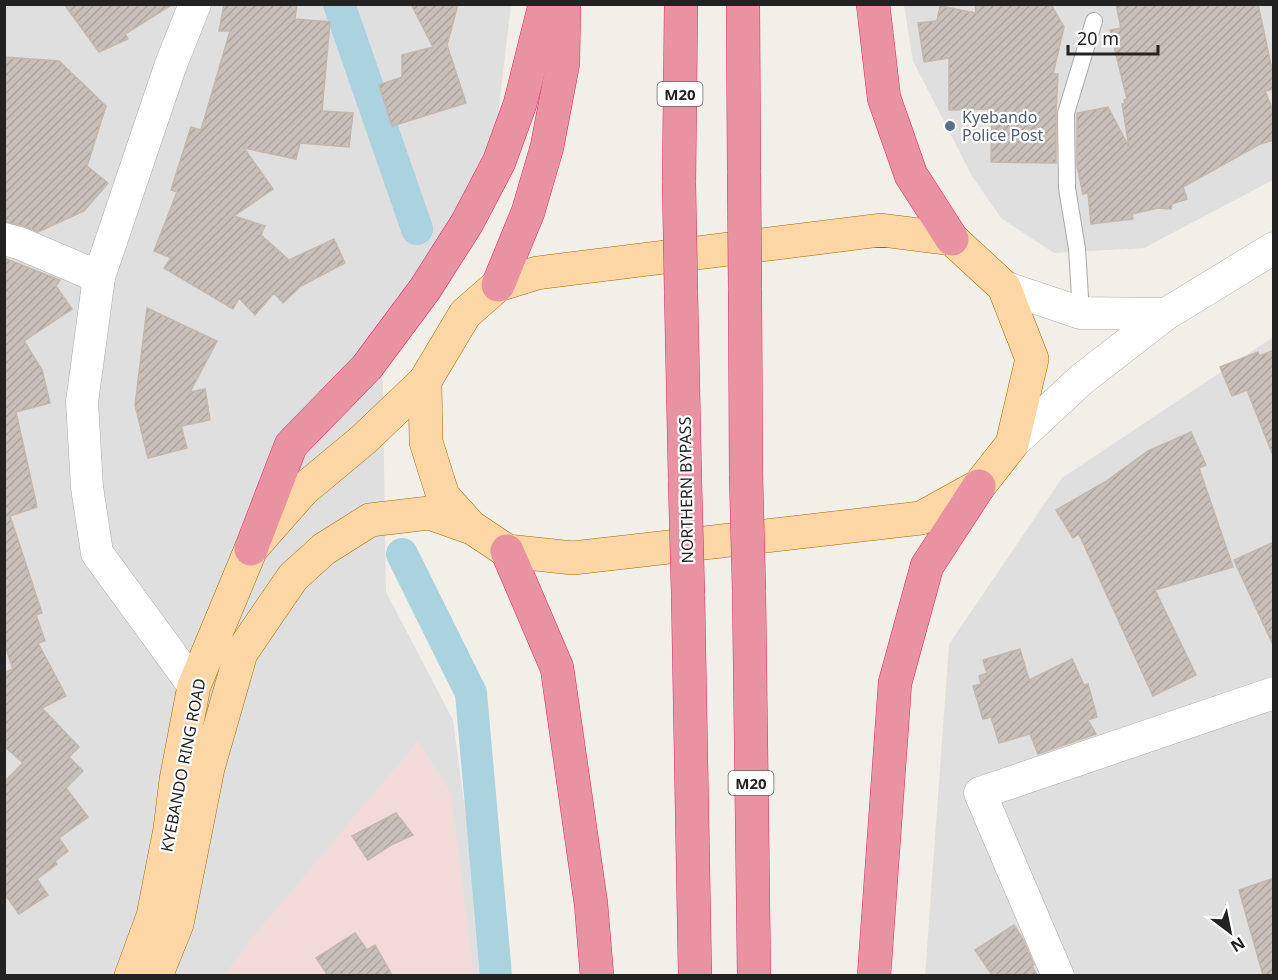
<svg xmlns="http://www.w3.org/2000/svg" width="1278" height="980" viewBox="0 0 1278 980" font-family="'Noto Sans',sans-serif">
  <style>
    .residential { fill: #e0dfdf }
    .commercial { fill: #f2dad9 }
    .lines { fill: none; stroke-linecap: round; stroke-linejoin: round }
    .canal { stroke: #aad3df; stroke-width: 32 }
    .building { fill: url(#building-hatch); stroke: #c4b6ab; stroke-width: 1.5 }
    .lane-casing { stroke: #a9a9a9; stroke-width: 18 }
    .street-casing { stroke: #a9a9a9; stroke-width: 33 }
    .primary-casing { stroke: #a06b00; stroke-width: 34 }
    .highway-casing { stroke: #dc2a67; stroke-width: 34 }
    .lane { stroke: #fff; stroke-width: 16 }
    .street { stroke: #fff; stroke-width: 32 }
    .primary { stroke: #fcd6a4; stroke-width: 33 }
    .highway { stroke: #e892a2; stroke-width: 33 }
    .highway-bridge-casing { stroke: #dc2a67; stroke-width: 34; stroke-linecap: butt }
    .highway-bridge { stroke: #e892a2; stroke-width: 33 }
    .service-dot { fill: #5c6f8a; stroke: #fff; stroke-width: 2 }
    .labels { text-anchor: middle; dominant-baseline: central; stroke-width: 4.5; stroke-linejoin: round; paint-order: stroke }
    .shield { fill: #fff; stroke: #646464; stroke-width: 1.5 }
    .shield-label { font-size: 15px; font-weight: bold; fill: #222 }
    .service-label { font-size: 16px; fill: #4e5e75; stroke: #fff; text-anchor: start }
    .street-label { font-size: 16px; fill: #222; stroke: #fff }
  </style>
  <defs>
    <pattern id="building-hatch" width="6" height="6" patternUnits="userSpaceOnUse" patternTransform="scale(1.5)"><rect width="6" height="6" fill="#c7bfb8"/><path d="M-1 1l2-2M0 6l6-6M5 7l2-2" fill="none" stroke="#aba49e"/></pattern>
  </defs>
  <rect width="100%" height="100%" fill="#f2efe9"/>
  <g class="residential">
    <path d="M5,5H511L494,149L382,332L386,592L453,720L487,975L5,976Z"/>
    <path d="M904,5H1273V180L1144,248L1054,253L1001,218L972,176L913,61Z"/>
    <path d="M1273,337V975L925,976L949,644L1062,478Z"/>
  </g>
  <path class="commercial" d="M418,741L451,793L474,975L223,976L252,938Z"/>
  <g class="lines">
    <g class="canal">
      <path d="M339,4L417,229"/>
      <path d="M402,554L471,693L496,976"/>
    </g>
  </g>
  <g class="building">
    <path d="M64,4H173L125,34L128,39L99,52Z"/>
    <path d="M224,4H297L295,19L330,22L322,111L353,113L349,147L300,143L296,159L244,148L273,189L234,216L265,226L261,235L289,260L334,239L345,263L301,286L283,303L274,293L255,315L239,298L233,309L164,268L171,258L154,251L177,192L171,190L191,127L201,130L230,31H219Z"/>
    <path d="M411,4H458L447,45L466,103L392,126L379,85L402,77V55L433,47Z"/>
    <path d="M975,4H1051L1064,27L1053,74H1058L1056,113V163L991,162L992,109L949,110V58L924,62L918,23L937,21L940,6L976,13Z"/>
    <path d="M1116,4H1258L1274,79V89L1265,91L1274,113V140L1260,144L1183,187L1187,199L1172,204L1171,209L1158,208L1132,214L1133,219L1091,224L1088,193L1083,194L1077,166V113L1108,107L1129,147L1122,104L1125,103L1124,100L1127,99L1110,30L1121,28Z"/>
    <path d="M4,57L59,61L106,106L87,166L108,183L84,211L38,232L24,226L4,222Z"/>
    <path d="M4,258L60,280L56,286L72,309L24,341L42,370L50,403L16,412L37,507L10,516L42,613L36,615L45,641L38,643L66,696L42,708L79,747L69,757L83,771L66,788L88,817L59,838L68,851L55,861L57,864L37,879L48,895L19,914L4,893V782L23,763L4,746V673L13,669L4,643Z"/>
    <path d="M147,308L217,341L190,392L205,389L210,420L181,426L187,448L148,458L135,405Z"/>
    <path d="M1274,350V453H1272L1247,390L1232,396L1220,367L1258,352L1259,356Z"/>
    <path d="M1191,432L1206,465L1199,468L1233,567L1155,590L1196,675L1153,696L1079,534L1073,538L1056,510L1105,482L1148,451Z"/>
    <path d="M1274,542V647L1234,560Z"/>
    <path d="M1020,649L1029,680L1072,659L1084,685L1088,684L1097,717L1088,720L1096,734L1038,754L1030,734L999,743L991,717L983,719L973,686L981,684L979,676L987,673L983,660Z"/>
    <path d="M396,813L413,835L391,845L368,860L352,836Z"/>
    <path d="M1274,878V975H1263L1239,890Z"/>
    <path d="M1014,925L1023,939L1034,965L1032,966L1037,975H992L975,950Z"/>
    <path d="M355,933L367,950L375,945L392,975H324L327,974L316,958Z"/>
  </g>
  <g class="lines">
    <defs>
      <path id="lane" d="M1081,313L1077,249L1067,188L1066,113L1094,21"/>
      <g id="street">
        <path d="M4,239L19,243L99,277"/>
        <path d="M1004,287L1081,313L1166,314"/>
        <path d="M1012,444L1082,379L1166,314L1274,248"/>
        <path d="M194,686L97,553L87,487L82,402L99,277L170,67L195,4"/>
        <path d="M1058,976L980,793L1274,693"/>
      </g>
      <g id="primary">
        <path d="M881,230L952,239L1004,287L1032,359L1012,444L979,486L921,518L573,558L507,551L471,527L443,496L426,442L425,381L465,314L498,285L537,273Z"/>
        <path d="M131,976L153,916L170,829L176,780L194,686L251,549L303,490L363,440L425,381"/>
        <path d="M156,976L177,924L208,768L241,653L293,577L324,549L370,520L429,513L469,527"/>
      </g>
      <g id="highway">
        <path d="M743,4L744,173"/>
        <path d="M873,4L884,98L911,175L952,239"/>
        <path d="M679,183L681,4"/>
        <path d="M498,285L528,212L547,147L563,63L564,4"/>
        <path d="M745,288L746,475"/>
        <path d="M681,291L685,481"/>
        <path d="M251,549L291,445L367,367L425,289L467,223L499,162L520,104L545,4"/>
        <path d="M507,551L557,668L591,904L597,976"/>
        <path d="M749,590L754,976"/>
        <path d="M688,594L695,976"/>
        <path d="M874,976L895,683L927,566L979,486"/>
      </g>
    </defs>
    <use href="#lane" class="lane-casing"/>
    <use href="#street" class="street-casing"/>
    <use href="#primary" class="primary-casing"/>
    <use href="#highway" class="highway-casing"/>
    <use href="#lane" class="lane"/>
    <use href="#street" class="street"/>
    <use href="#primary" class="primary"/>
    <use href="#highway" class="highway"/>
    <defs>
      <g id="highway-bridge">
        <path d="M744,173L745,288"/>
        <path d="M679,183L681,291"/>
        <path d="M746,475L749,590"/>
        <path d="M685,481L688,594"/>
      </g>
    </defs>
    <use href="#highway-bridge" class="highway-bridge-casing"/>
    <use href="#highway-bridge" class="highway-bridge"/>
  </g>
  <circle class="service-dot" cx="950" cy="126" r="6"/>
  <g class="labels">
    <g class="shield">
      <rect x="657.5" y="82" width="45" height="24" rx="4.5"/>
      <rect x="728.5" y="771" width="45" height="24" rx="4.5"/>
    </g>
    <g class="shield-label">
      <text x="680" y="94">M20</text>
      <text x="751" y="783">M20</text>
    </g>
    <g class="service-label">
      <text x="962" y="117">Kyebando<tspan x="962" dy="18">Police Post</tspan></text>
    </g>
    <g class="street-label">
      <text transform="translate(686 490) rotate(-91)">NORTHERN BYPASS</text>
      <text transform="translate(183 765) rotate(-79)">KYEBANDO RING ROAD</text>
    </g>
  </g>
  <rect width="1278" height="980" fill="none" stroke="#222222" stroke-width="12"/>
  <g transform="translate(1230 932) rotate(148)" stroke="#ffffff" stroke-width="4.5" paint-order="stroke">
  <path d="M0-4.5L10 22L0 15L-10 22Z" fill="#222222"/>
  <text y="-9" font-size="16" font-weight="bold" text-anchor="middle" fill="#222222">N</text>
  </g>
  <path d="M1068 45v9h90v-9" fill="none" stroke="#222222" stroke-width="3"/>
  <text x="1077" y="45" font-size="18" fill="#222222" stroke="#ffffff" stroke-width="4.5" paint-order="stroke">20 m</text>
</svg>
